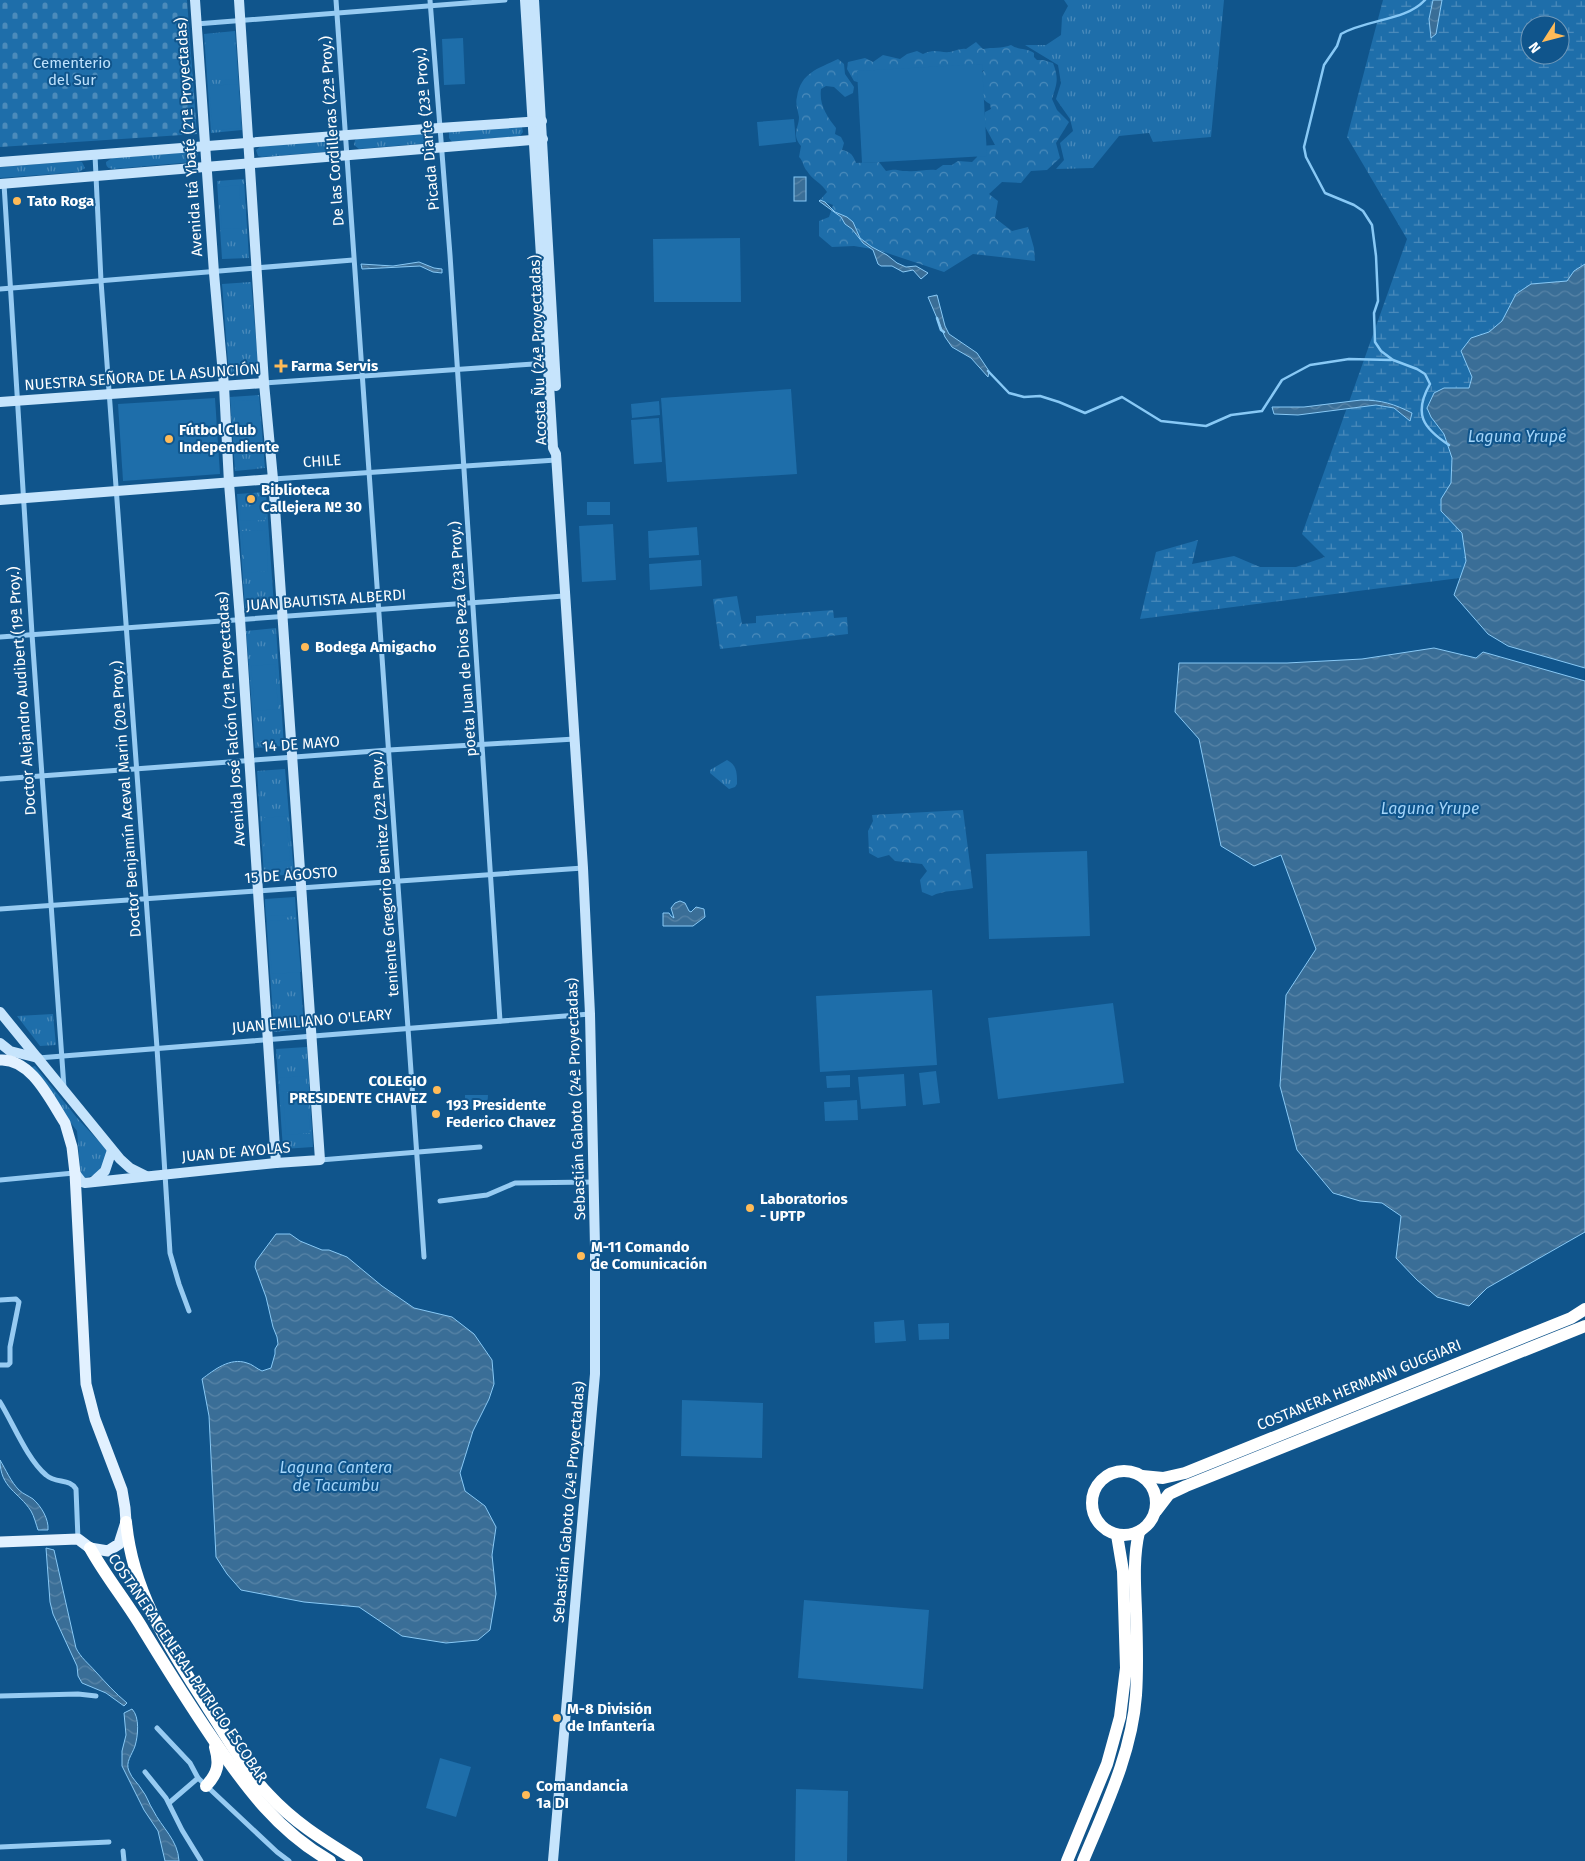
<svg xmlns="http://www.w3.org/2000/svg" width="1585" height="1861" viewBox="0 0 1585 1861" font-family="'Fira Sans',sans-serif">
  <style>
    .grass { fill: url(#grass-tufts) }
    .forest { fill: url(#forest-crowns) }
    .wetland { fill: url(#wetland-marsh); fill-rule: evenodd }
    .cemetery { fill: url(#cemetery-stones) }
    .pitch { fill: #1e6eaa }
    .water { fill: url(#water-waves); stroke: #88c9f6 }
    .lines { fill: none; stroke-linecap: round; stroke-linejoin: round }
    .stream { stroke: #88c9f6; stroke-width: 2.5 }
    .street { stroke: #97cbf2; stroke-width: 5 }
    .secondary { stroke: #c6e4fc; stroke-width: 10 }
    .primary { stroke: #e2f1ff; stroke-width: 11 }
    .highway { stroke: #fff; stroke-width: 12 }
    .poi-dot { fill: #ffbb58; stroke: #10558c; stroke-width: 2 }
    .labels { text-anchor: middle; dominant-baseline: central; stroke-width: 4; stroke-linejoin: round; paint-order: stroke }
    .park-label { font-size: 15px; fill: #bee2fd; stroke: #10558c }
    .street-label { font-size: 15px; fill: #fff; stroke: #10558c }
    .poi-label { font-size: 15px; font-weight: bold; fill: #fff; stroke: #10558c; text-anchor: start }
    .water-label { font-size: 16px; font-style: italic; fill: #a3d5fa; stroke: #10558c }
  </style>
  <defs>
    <pattern id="grass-tufts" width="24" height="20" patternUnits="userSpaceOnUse" patternTransform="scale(1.25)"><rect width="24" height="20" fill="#1e6eaa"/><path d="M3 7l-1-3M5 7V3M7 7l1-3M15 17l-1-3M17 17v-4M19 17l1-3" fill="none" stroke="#4b8bbb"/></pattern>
    <pattern id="forest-crowns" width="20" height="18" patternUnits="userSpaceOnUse" patternTransform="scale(1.25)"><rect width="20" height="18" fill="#1e6eaa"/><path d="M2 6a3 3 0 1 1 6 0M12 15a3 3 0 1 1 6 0" fill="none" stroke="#4b8bbb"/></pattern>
    <pattern id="wetland-marsh" width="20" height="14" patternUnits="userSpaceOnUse" patternTransform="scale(1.25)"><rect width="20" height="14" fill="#1e6eaa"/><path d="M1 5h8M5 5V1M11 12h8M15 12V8" fill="none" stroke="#4b8bbb"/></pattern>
    <pattern id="cemetery-stones" width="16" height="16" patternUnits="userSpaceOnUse" patternTransform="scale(1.25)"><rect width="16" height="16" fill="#1e6eaa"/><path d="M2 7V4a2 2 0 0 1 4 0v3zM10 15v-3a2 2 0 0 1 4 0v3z" fill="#4b8bbb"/></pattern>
    <pattern id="water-waves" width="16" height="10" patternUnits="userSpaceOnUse" patternTransform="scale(1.25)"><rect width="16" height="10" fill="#3a6e97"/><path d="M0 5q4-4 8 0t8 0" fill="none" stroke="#5884a7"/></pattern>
  </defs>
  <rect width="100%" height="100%" fill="#10558c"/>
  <g class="grass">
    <path d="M1064,0H1224L1211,137L1153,142L1149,133L1119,136L1093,168L1056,169L1064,160L1060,143L1073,131L1070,119L1056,99L1061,83L1058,65L1025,45H1046L1061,35L1062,17L1068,6Z"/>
    <path d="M235,31L242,130L211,133L204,34Z"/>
    <path d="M522,127L523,132L520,136L452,142L449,138V132L451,131Z"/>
    <path d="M428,133L431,134L433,140L429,143L359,149L354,145L355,140L358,138Z"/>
    <path d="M335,140L339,147L336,151L262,157L258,156L256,150L261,146Z"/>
    <path d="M192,152L198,154L196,161L193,162L113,169C108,168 106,167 106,162L112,158Z"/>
    <path d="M78,161L82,162L85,168L79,172L0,178V167Z"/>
    <path d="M244,179L249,258L222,259L217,181Z"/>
    <path d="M251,282L259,373L229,376L222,284Z"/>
    <path d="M259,395L265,468L235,471L230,397Z"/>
    <path d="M266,492L274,606L245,608L237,494Z"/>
    <path d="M276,628L284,746L255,748L246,631Z"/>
    <path d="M727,760C737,765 737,773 737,784L735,787L729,789L710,773V770Z"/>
    <path d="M285,769L294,874L264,877L257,771Z"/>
    <path d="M295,897L304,1029L274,1032L265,899Z"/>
    <path d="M53,1014L56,1045L40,1046L17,1016Z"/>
    <path d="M307,1047L313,1147L283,1149L276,1049Z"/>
    <path d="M35,1066L78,1119L109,1152C104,1168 99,1177 81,1178L77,1131L29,1068Z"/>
  </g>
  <g class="forest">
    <path d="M976,42L983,49C993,47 1001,49 1011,45C1018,50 1027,48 1034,53V57L1037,60H1043L1053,63C1059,79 1057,83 1052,99L1057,110L1069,122L1056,143L1060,158L1047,170L1031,171L1021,183L1002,182L989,194L998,201L995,218L1012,231L1028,227L1034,248L1035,261L973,254L944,272L878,250L854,246L832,247L819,236V221L829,217L833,205L820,200L827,192C822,183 812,180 807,171C803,167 804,162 799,157L801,146C791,134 799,128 799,117C798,110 795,104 797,97C801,72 818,69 838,59L844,64L845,74L854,87L853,93L845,97L834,87L826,86L821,89C819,105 827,116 836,128L835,134L841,137L844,143L842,150C851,152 853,155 856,163L879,162L886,171C898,168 897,171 907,171C917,172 926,169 936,170L943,165H952L958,161L972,162L977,157L979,146L995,145L983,123L985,112L991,109L990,104C978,98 980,87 980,76L984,70L969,76L864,84L854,81L847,69L848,62L865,58L873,62L883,55L900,59L907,54L917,51L923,54C935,48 939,53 950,52C956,51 960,48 966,49Z"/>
    <path d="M737,596L742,624L756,623V616L833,610L834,618L847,617L848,634L720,649L713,599Z"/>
    <path d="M963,810L973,888C961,891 942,890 932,896L922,892L920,880L927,871L922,864L895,861L889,855L878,858L869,853L868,831L873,821L872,815Z"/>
  </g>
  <path class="wetland" d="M1383,0H1585V562L1140,619L1156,552L1198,540L1192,564L1234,556L1260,567H1296L1325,557L1302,534L1407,239L1347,137ZM1530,25H1560V55H1530Z"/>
  <path class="cemetery" d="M0,0H187L197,134L0,147Z"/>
  <g class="pitch">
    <path d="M234,32L237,79L209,80L206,34Z"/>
    <path d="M463,38L465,84L444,85L442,39Z"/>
    <path d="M982,64L987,156L862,163L857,71Z"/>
    <path d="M238,84L241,128L213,130L209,86Z"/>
    <path d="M794,119L796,142L759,146L757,122Z"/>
    <path d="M239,185L242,228L222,229L219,187Z"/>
    <path d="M740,238L741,302H654L653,239Z"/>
    <path d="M791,389L797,474L667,482L661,398Z"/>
    <path d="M215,398L220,474L123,481L118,404Z"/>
    <path d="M257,400L259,401L262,446L237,448L234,403L235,401Z"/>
    <path d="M659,401L660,415L632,418L631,404Z"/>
    <path d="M659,418L662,462L634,464L631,420Z"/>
    <rect x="587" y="502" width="23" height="13"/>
    <path d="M264,506L265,520L241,521L240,507Z"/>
    <path d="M613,524L616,580L582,582L579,526Z"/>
    <path d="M697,527L699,555L649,558L648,531Z"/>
    <path d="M266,530L268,571L245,573L242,531Z"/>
    <path d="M701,560L702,586L650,590L649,564Z"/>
    <path d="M275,664L278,709L255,711L251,666Z"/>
    <path d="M286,816L290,860L266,863L262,818Z"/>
    <path d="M1087,851L1090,936L989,939L986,854Z"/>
    <path d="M293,898L294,915L266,916L265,900Z"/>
    <path d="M296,919L301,972L272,974L268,921Z"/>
    <path d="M932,990L937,1065L820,1072L816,996Z"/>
    <path d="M1113,1003L1124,1083L998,1099L988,1018Z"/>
    <path d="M936,1071L940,1103L923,1105L919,1073Z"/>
    <path d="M904,1074L906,1106L861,1109L858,1077Z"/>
    <path d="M850,1075V1087L827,1088L826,1076Z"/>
    <path d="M305,1076L307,1090L281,1092L279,1078Z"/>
    <path d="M307,1092L310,1133L286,1135L283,1093Z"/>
    <path d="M465,1095H488L487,1109H465Z"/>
    <path d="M857,1100L858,1120L825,1121L824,1102Z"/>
    <path d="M904,1320L906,1341L875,1343L874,1322Z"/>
    <path d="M949,1323V1339L919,1340L918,1324Z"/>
    <path d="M682,1400L763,1403L762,1458L681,1456Z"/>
    <path d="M804,1600L929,1610L923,1689L798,1678Z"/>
    <path d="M440,1758L471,1767L456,1817L426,1808Z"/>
    <path d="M796,1789L848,1791L847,1861H795Z"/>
  </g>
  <g class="water">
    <path d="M1433,0H1442L1436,34L1431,38L1429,19Z"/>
    <rect x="794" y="177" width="12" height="24"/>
    <path d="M820,200L825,202L835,212L847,217L853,222L860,238L872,247L887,255L897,263L906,267L916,266L928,273L921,279L913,270L903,272L892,266H881L878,264L873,250L863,243L852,229L845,224L841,217L819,201Z"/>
    <path d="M419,262L434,268L442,269V273L433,272L420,266L362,269L361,264L393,266Z"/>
    <path d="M1585,264V668L1508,646L1488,634L1454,595L1466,561L1462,533L1441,511V499L1451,483L1452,458L1444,434L1431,417L1427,408L1434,393L1444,388H1469L1472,377L1461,351L1471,338L1489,332L1502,321L1516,294L1531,284L1567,281L1574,271Z"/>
    <path d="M937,295L945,326L949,334L977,353L989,371L988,377L971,358L952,347L945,337L928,297Z"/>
    <path d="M1361,400C1382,400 1394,404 1412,413L1410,421L1394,408L1376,405L1298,415L1274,414L1272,407H1304Z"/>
    <path d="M1434,648L1476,658L1483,652L1585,681V1232L1487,1288L1469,1306L1437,1297L1417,1280L1396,1258L1401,1216L1382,1203L1360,1201L1333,1193L1297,1150L1280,1086L1286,995L1316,949L1281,855L1254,866L1221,846L1199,739L1175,712L1179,663H1287L1362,659Z"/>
    <path d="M680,901L685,903L689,911L691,912L696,907L704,909L705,917L693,926H663V913H669L671,916L674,918L671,908L675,903Z"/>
    <path d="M276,1234H290L300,1241L322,1250H329L347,1257L382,1286L414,1308L452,1317L474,1334L492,1360L494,1384L489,1399L473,1431L460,1473L465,1491L485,1506L496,1527L492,1555L496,1594L490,1630L478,1640L446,1643L402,1636L359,1607L304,1602L241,1590L227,1574L216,1557L209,1416L202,1379C214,1370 230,1357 247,1363C252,1364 257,1369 262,1371L271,1368L275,1354V1349L278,1344L277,1337L273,1327L266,1297L255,1267L256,1261Z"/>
    <path d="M0,1460C6,1470 11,1482 19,1490C23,1494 29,1496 33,1499C41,1506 49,1519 48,1530H38C36,1524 34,1516 31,1511C19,1492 0,1488 0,1460Z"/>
    <path d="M46,1548L54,1550L76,1648C81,1658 88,1663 96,1672C106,1683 115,1693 127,1703L124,1706L106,1693L82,1683L78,1676L77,1666L53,1614L50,1602Z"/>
    <path d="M132,1709C140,1717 138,1736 135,1746C132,1755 125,1762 129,1771C132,1779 138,1783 142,1790C147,1796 149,1804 153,1810C162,1828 178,1840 179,1861H165L158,1831L144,1810L122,1766V1751L126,1735L124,1713Z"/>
  </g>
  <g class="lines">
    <g class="stream">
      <path d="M1425,0C1406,21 1367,19 1341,34L1337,46L1324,65L1304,147L1306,157L1325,193L1354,205L1363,211L1372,225L1376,256L1378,301L1374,313L1375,342L1381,351L1393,360L1417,369L1425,374L1430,384C1413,414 1423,428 1449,445"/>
      <path d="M937,318L941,330L944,332"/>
      <path d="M988,371L1009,393L1024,397L1040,396L1059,402L1085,413L1122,397L1161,421L1206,426L1231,415L1262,411L1282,380L1310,365L1349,359L1391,360"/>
    </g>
    <g class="street">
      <path d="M336,0L424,1257"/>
      <path d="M430,0L450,255L500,1021"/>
      <path d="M196,24L505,0"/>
      <path d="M95,155L101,281L157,1048L170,1253L179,1284L189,1311"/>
      <path d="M4,184L32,634L64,1088"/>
      <path d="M0,289L353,260"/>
      <path d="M264,383L548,363"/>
      <path d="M273,479L556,460"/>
      <path d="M0,637L564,596"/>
      <path d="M0,779L389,750L575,739"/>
      <path d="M0,909L583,868"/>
      <path d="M38,1058L590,1014"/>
      <path d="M320,1160L480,1147"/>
      <path d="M0,1180L74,1173"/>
      <path d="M440,1201L487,1195L515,1183L593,1182"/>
      <path d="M0,1300L16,1299L19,1302L10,1347V1363L8,1365H0"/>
      <path d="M0,1402C13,1423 27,1459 46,1475C56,1484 70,1478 76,1489L78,1539"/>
      <path d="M0,1696L78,1694L96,1696"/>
      <path d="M157,1728L190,1763L198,1778L277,1852L289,1861"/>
      <path d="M145,1772L166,1798L182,1830L201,1861"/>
      <path d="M169,1803L198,1778"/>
      <path d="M0,1847L109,1842"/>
      <path d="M123,1851L124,1861"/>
    </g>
    <g class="secondary">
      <path d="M195,0L214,273L224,386L229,483L240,619L276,1163"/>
      <path d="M525,0L553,448L556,454L583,868L590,1014L595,1247V1374L553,1861"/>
      <path d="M534,0L556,386"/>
      <path d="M0,162L439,128L542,121"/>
      <path d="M0,184L543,139"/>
      <path d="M0,402L264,383"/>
      <path d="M0,500L273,479"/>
      <path d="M0,1012L120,1159L130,1168L146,1176"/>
      <path d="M0,1043L10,1051L38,1058"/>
      <path d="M75,1173L82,1182L85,1183L276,1163L320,1160L273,479L264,383L239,0"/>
      <path d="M93,1182L105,1171L112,1150"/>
    </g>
    <path class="primary" d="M0,1060C31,1058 50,1100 65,1123L72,1147L75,1173L86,1384L95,1419L122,1490L125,1508L126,1522L119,1544L108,1551L90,1548L78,1539L0,1542"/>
    <g class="highway">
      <circle cx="1124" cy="1503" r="32"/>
      <path d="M1142,1476L1163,1478L1185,1473L1571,1318L1585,1309"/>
      <path d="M1156,1511L1169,1494L1186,1486L1585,1326"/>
      <path d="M126,1522C133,1595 170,1648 208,1708C227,1737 245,1770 269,1795C296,1824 325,1841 357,1861"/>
      <path d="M90,1548C106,1577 127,1602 144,1631C166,1667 189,1704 213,1739C246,1788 278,1831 330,1861"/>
      <path d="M206,1786C218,1773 220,1764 215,1747"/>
      <path d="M1067,1861L1107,1764L1120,1717L1126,1668L1123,1571L1117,1535"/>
      <path d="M1083,1861C1105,1808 1132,1753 1136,1695C1138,1667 1137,1639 1136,1611C1135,1584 1133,1558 1139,1532"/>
    </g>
  </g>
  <g class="poi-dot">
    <circle cx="17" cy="201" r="5"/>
    <path d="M278.5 358.5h5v5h5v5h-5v5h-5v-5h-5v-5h5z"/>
    <circle cx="169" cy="439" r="5"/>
    <circle cx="251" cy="499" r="5"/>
    <circle cx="305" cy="647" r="5"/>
    <circle cx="437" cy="1090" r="5"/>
    <circle cx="436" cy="1114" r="5"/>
    <circle cx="750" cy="1208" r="5"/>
    <circle cx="581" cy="1256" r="5"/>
    <circle cx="557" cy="1718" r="5"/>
    <circle cx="526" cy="1795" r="5"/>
  </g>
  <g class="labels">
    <g class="park-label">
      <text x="72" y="63">Cementerio<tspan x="72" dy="17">del Sur</tspan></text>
    </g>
    <g class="street-label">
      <text transform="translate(427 129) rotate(-95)">Picada Diarte (23ª Proy.)</text>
      <text transform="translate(332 131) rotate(-94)">De las Cordilleras (22ª Proy.)</text>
      <text transform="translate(189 137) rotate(-94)">Avenida Itá Ybaté (21ª Proyectadas)</text>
      <text transform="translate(538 350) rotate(-92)">Acosta Ñu (24ª Proyectadas)</text>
      <text transform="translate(142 377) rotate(-4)">NUESTRA SEÑORA DE LA ASUNCIÓN</text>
      <text transform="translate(322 461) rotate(-4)">CHILE</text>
      <text transform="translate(326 600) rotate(-4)">JUAN BAUTISTA ALBERDI</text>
      <text transform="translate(463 639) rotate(-94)">poeta Juan de Dios Peza (23ª Proy.)</text>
      <text transform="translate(22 691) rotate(-94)">Doctor Alejandro Audibert (19ª Proy.)</text>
      <text transform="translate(231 719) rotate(-94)">Avenida José Falcón (21ª Proyectadas)</text>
      <text transform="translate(301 744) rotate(-4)">14 DE MAYO</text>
      <text transform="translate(126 799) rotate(-94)">Doctor Benjamín Aceval Marin (20ª Proy.)</text>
      <text transform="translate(385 874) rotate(-94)">teniente Gregorio Benitez (22ª Proy.)</text>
      <text transform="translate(291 875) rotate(-4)">15 DE AGOSTO</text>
      <text transform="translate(312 1021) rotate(-5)">JUAN EMILIANO O'LEARY</text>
      <text transform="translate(576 1099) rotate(-92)">Sebastián Gaboto (24ª Proyectadas)</text>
      <text transform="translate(236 1152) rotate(-5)">JUAN DE AYOLAS</text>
      <text transform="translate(1359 1385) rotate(-22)">COSTANERA HERMANN GUGGIARI</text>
      <text transform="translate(569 1502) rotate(-85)">Sebastián Gaboto (24ª Proyectadas)</text>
      <text transform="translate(188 1668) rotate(56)">COSTANERA GENERAL PATRICIO ESCOBAR</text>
    </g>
    <g class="poi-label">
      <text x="27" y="201">Tato Roga</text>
      <text x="291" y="366">Farma Servis</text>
      <text x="179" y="430">Fútbol Club<tspan x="179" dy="17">Independiente</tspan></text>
      <text x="261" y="490">Biblioteca<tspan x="261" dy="17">Callejera Nº 30</tspan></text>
      <text x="315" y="647">Bodega Amigacho</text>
      <text x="427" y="1081" text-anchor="end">COLEGIO<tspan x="427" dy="17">PRESIDENTE CHAVEZ</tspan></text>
      <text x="446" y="1105">193 Presidente<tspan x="446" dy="17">Federico Chavez</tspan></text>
      <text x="760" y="1199">Laboratorios<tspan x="760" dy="17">- UPTP</tspan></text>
      <text x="591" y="1247">M-11 Comando<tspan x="591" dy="17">de Comunicación</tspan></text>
      <text x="567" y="1709">M-8 División<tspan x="567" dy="17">de Infantería</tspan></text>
      <text x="536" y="1786">Comandancia<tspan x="536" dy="17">1a DI</tspan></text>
    </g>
    <g class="water-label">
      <text x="1517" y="436">Laguna Yrupé</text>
      <text x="1430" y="808">Laguna Yrupe</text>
      <text x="336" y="1467">Laguna Cantera<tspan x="336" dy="18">de Tacumbu</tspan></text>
    </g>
  </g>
  <g transform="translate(1545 40) rotate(234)"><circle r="24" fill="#10558c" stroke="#7099ba"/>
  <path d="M0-4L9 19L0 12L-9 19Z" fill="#ffbb58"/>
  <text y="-8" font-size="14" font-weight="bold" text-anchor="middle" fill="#ffffff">N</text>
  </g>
</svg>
